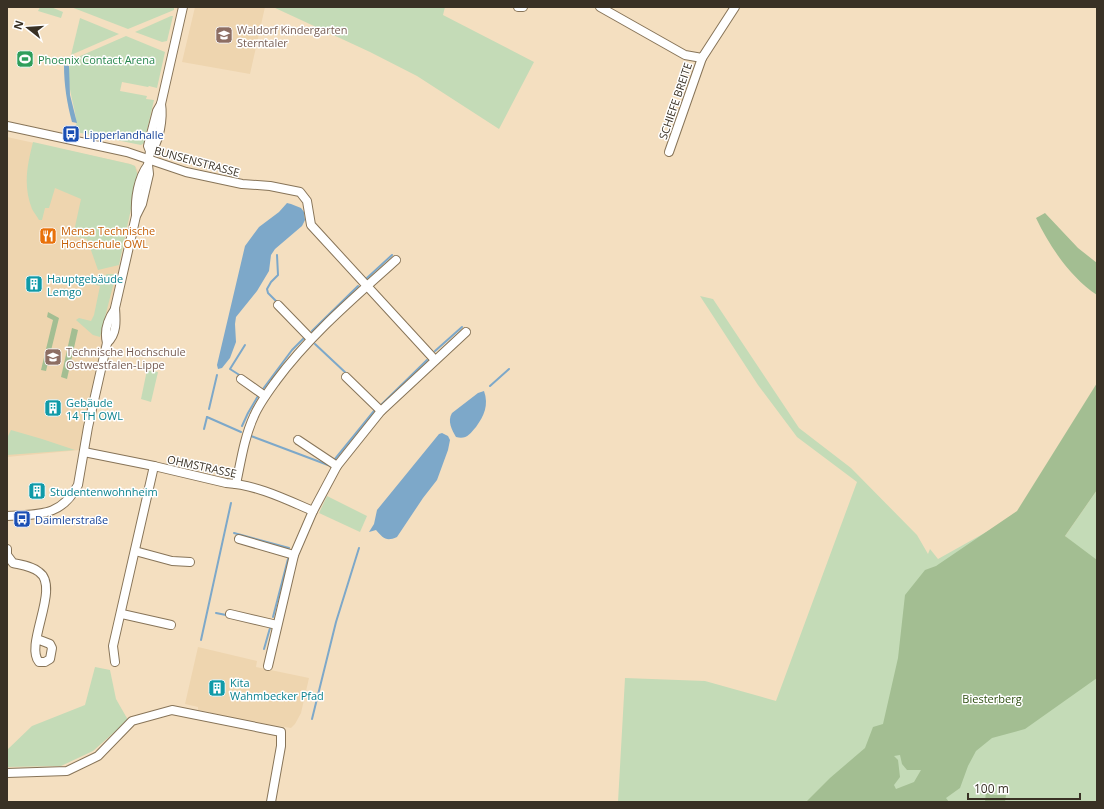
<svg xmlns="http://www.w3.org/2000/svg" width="1104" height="809" viewBox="0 0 1104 809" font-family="'Open Sans',sans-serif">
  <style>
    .built { fill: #eed5af }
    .green { fill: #c4dbb7 }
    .forest { fill: #a3be92; fill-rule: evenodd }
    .water { fill: #7da8c9 }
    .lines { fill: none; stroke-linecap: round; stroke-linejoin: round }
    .stream { stroke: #7da8c9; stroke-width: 2 }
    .street-casing { stroke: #877458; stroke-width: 10 }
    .street { stroke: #fff; stroke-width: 8 }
    .labels { text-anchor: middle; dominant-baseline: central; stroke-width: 3; stroke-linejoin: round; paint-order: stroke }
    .education-label { font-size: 11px; fill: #785e54; stroke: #fff; text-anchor: start }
    .leisure-label { font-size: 11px; fill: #27864d; stroke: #fff; text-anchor: start }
    .street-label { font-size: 11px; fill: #393125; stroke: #fff }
    .transit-label { font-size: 11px; fill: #164399; stroke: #fff; text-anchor: start }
    .food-label { font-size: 11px; fill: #c56008; stroke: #fff; text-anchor: start }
    .culture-label { font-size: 11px; fill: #0d838f; stroke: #fff; text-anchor: start }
    .park-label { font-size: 11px; fill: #2e4f11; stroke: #fff }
  </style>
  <rect width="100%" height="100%" fill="#f4dfc0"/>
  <g class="built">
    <path d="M195,7H265L250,74L182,62Z"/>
    <path d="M7,137L130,164L135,166L138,171V176L80,450L7,457Z"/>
    <path d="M198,647L257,661L256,667L309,678L301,713L295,724L291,728L210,715V712L198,710V707L185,704Z"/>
  </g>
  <g class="green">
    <path d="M40,7H51L63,12L61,18L38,11Z"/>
    <path d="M71,7H174V10L128,29Z"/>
    <path d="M273,7H445L443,15L534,62L499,129L417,76L370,52Z"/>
    <path d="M171,16H173L167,41L162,42L135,32Z"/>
    <path d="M80,18L119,34L71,55Z"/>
    <path d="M126,36L165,52L157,88L149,86L148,87L122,82L120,91L147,96L146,99L154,100L144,143L141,145L76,132C79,109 63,86 71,60Z"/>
    <path d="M33,142L130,164L135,166L138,176L119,265L98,270L87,239L73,236L81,199L55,188L49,208H45L42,220H39C37,216 34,213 32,209C23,186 27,166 33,142Z"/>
    <path d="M107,274H116L100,337L93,335L76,320L79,318L91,321L94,315L100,286L92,284Z"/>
    <path d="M700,296L713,299L799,428L851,468L917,535L928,554L930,549L938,559L1015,516L1073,543L1065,536L1097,490V802H618L625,678L705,681L776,701L857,482L797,437L758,385Z"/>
    <path d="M147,370L158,372L151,402L141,399Z"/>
    <path d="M11,430L42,439L75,450L7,455V438Z"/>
    <path d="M327,496L367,516L360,532L319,513Z"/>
    <path d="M95,667L110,670L116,699L128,720L93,751L61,766L7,767V750L32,726L85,705Z"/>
  </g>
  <g class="forest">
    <path d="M1045,213L1078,248L1097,263V295C1070,277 1050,247 1036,218Z"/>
    <path d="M48,312L59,318L46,371L41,370L53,320L47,317Z"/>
    <path d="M72,328L78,330L67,379L61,377Z"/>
    <path d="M1097,383V490L1065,536L1097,560V678L1025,729L992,738L976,751L968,766L960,788L946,798L949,802H806L830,778L865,748L873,727L883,724L898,658L905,595L925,570L936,566L1017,511ZM900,755L902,764L907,770H921L914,782L896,789L894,785L900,777L898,760L894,756Z"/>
    <path d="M986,792L994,795H1006L1005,802H985Z"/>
  </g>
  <g class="water">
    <path d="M64,65L69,66L70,95L77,123L72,122C67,103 64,85 64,65Z"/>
    <path d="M287,203L291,204L301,208L304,212L305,220L302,226L275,249L271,255L269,271L257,291L236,317L235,324L236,342L230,358L222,368L218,369L217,365L245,246L259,227L279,212Z"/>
    <path d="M484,391C489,405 484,416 476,427C470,434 466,440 456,437C452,430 447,421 452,413L478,393Z"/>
    <path d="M442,433L448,436L450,440L448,450L437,480L423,498L397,537C386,542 383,538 376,530L369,532L374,524L377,510L439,434Z"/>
  </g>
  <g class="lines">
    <g class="stream">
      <path d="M277,255L278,275L271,282L267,289L268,293L277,302"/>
      <path d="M367,278L392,255"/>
      <path d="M312,331L358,286"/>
      <path d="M315,344L347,374"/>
      <path d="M435,351L462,327"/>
      <path d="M241,376L230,369L245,345"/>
      <path d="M490,386L509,369"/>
      <path d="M263,389L292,350L304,338"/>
      <path d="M381,405L427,360"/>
      <path d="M209,409L217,375"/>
      <path d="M207,417L241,432"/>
      <path d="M242,426L248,413L258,396"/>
      <path d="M204,429L207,417"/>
      <path d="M251,436L328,465"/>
      <path d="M335,459L374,411"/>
      <path d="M234,533L289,548"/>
      <path d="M216,613L226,615"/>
      <path d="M273,617L288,559"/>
      <path d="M201,640L231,503"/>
      <path d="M264,649L270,628"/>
      <path d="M312,719L336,622L359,548"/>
    </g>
    <defs>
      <g id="street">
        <path d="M518,7H523"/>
        <path d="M600,7L685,55L702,58L735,7"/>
        <path d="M7,126L127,152L186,172L242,184L270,186L300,192L307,201L311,225L435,360"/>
        <path d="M150,151C160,144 163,116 161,104"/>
        <path d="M669,152L702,58"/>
        <path d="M136,215C135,199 138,178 148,165"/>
        <path d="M278,305L311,339"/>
        <path d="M107,343C117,334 116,321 115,308L136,216L142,204L149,174L148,165L150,151L148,146L157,111L161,104L183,7"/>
        <path d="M346,377L381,411"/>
        <path d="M241,379L265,396"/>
        <path d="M298,440L337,466"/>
        <path d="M84,452L154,466L226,483C257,485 285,499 313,511"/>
        <path d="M236,484C241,461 244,438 254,416C259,404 268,392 276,381C310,335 354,298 396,260"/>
        <path d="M7,516C39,514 61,517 78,485L88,427L107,343C104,331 108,319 115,309"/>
        <path d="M239,539L294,555"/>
        <path d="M7,549V555L13,563C22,565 32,566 39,572C61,587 24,645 39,662H45L50,659L52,648L50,644L37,639"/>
        <path d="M135,551L172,561L190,562"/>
        <path d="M122,614L171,625"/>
        <path d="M230,614L277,625"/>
        <path d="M115,662L113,646L154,466"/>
        <path d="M268,666L294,555L313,511L337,466L381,411L466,332"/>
        <path d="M7,773L67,771L98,756L132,721L172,710L281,732V746L271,802"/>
      </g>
    </defs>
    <use href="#street" class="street-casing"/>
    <use href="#street" class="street"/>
  </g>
  <defs>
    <symbol id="school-square" viewBox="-11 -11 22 22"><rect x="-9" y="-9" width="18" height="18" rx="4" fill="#8d6e63" stroke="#fff"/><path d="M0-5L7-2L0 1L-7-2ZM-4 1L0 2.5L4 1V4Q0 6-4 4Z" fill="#fff"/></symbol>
    <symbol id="stadium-square" viewBox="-11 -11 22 22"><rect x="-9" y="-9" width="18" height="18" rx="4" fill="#2e9e5b" stroke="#fff"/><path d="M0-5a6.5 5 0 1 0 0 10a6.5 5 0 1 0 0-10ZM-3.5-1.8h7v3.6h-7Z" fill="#fff"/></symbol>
    <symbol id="bus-square" viewBox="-11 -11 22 22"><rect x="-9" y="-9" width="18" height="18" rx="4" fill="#1a4fb4" stroke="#fff"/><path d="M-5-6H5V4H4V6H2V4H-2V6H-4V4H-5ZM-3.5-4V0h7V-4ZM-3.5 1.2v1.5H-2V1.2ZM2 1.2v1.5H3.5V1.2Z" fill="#fff"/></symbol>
    <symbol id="restaurant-square" viewBox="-11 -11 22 22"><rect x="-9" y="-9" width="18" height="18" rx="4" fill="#e8710a" stroke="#fff"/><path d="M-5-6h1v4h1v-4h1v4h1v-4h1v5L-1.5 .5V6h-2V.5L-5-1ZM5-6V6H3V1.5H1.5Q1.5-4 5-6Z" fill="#fff"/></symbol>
    <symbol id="building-square" viewBox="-11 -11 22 22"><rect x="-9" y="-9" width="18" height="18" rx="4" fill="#0f9aa8" stroke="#fff"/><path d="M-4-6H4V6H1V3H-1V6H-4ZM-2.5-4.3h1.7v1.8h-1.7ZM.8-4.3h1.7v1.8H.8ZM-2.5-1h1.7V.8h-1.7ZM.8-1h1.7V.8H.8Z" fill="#fff"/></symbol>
    <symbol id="university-square" viewBox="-11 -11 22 22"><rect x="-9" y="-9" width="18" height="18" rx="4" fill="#8d6e63" stroke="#fff"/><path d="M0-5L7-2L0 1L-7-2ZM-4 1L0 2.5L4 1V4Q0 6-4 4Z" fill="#fff"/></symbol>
  </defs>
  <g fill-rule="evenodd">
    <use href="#school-square" x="214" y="25" width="20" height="20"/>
    <use href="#stadium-square" x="15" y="49" width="20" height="20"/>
    <use href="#bus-square" x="61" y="124" width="20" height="20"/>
    <use href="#restaurant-square" x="38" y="226" width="20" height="20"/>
    <use href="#building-square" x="24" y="274" width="20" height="20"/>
    <use href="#university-square" x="43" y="347" width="20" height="20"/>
    <use href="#building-square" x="43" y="398" width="20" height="20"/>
    <use href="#building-square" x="27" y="481" width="20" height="20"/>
    <use href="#bus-square" x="12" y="509" width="20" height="20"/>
    <use href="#building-square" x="207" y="678" width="20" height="20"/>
  </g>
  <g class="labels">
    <g class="education-label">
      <text x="237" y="29">Waldorf Kindergarten<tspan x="237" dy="13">Sterntaler</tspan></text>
      <text x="66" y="351">Technische Hochschule<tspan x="66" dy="13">Ostwestfalen-Lippe</tspan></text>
    </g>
    <g class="leisure-label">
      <text x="38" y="59">Phoenix Contact Arena</text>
    </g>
    <g class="street-label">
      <text transform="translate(675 101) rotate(-71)">SCHIEFE BREITE</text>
      <text transform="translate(197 161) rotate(15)">BUNSENSTRASSE</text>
      <text transform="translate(202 466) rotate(12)">OHMSTRASSE</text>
    </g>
    <g class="transit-label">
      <text x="84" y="134">Lipperlandhalle</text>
      <text x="35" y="519">Daimlerstraße</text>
    </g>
    <g class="food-label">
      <text x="61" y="230">Mensa Technische<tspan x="61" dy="13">Hochschule OWL</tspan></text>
    </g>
    <g class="culture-label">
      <text x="47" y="278">Hauptgebäude<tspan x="47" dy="13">Lemgo</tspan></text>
      <text x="66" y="402">Gebäude<tspan x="66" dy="13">14 TH OWL</tspan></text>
      <text x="50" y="491">Studentenwohnheim</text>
      <text x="230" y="682">Kita<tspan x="230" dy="13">Wahmbecker Pfad</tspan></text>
    </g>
    <g class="park-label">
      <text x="992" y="698">Biesterberg</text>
    </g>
  </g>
  <rect width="1104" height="809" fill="none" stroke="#393125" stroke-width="16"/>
  <g transform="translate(28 28) rotate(287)" stroke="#ffffff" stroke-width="3" paint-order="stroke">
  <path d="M0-3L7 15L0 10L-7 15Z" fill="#393125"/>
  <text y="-6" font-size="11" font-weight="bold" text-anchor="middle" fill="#393125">N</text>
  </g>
  <path d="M968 793v6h112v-6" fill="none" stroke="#393125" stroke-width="2"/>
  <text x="974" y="793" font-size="12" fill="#393125" stroke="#ffffff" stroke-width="3" paint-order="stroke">100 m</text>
</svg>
